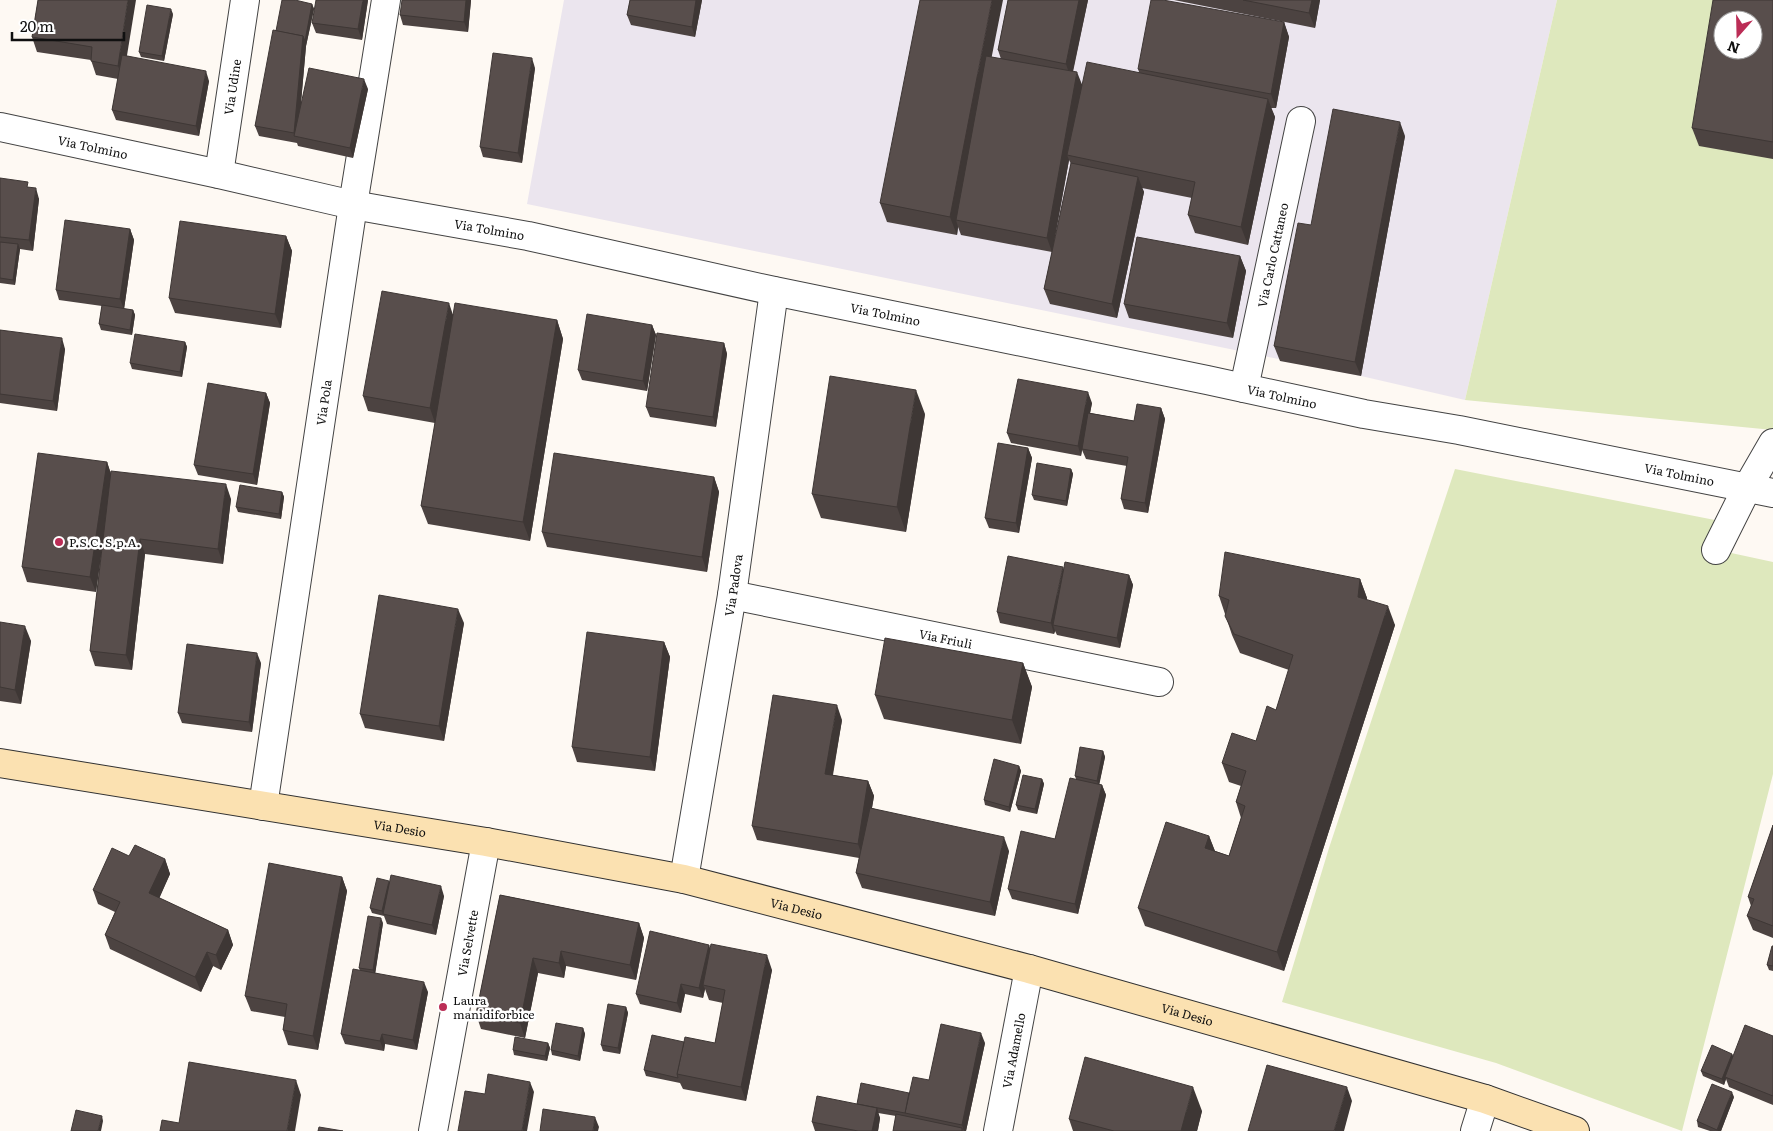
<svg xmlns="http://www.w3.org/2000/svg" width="1773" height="1131" viewBox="0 0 1773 1131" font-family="Literata,serif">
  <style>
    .industrial { fill: #ebe5ee }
    .green { fill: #dee8bd; fill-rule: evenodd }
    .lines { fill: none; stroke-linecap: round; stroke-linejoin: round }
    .street-casing { stroke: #434343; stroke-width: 30 }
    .secondary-casing { stroke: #323232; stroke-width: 30 }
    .street { stroke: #fff; stroke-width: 28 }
    .secondary { stroke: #fbe1b1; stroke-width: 28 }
    .wall { fill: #4c4341; fill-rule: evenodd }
    .shaded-wall { fill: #3e3735 }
    .building { fill: #584e4c; stroke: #3e3735; fill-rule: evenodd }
    .poi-dot { fill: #bb2d56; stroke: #fff; stroke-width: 2 }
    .labels { text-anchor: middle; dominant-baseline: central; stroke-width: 5; stroke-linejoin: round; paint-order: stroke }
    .street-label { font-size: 12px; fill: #101010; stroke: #fff }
    .poi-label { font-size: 12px; fill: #101010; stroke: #fff; text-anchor: start }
  </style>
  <rect width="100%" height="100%" fill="#fef9f3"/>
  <path class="industrial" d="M564,0H1557L1465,400L1361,376L527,204Z"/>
  <g class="green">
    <path d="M1557,0H1773V430L1465,400ZM1723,20H1753V50H1723Z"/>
    <path d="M1455,469L1720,521L1708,548L1773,562V774L1682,1131L1496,1063L1282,1002L1329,848Z"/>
  </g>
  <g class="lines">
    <defs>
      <g id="street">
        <path id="s1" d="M0,127L219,174L353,205L528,236L774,291L1207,380L1364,414L1459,430L1773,493"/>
        <path id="s2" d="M219,174L245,0"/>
        <path id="s3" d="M1244,388L1301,121"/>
        <path d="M1716,550L1747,488L1773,443"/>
        <path id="s4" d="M732,595L1159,682"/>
        <path id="s5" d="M263,806L353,205L386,0"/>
        <path id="s6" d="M684,879L732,595L774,291"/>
        <path id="s7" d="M433,1131L486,842"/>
        <path id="s8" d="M998,1131L1029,969"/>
        <path d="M1475,1131L1485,1099"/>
      </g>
      <g id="secondary">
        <path id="s9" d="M0,763L486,842L684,879L1029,969L1485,1099L1575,1131"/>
      </g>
    </defs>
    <use href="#street" class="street-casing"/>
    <use href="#secondary" class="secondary-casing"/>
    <use href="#street" class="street"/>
    <use href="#secondary" class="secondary"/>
  </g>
  <g class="wall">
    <path d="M38,0L127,56L209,81L199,136L116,120L112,110L118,79L96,75L91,60L37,52L32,37Z"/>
    <path d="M368,0L362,40L316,33L312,23Z"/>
    <path d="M471,0L468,32L403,25L400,15Z"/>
    <path d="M630,0H702L695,37L631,25L627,15Z"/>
    <path d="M1008,0H1088L1073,72L1082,85L1139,72L1138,69L1284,22L1289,37L1276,108H1271L1275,117L1248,245L1195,233L1188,215L1192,198L1142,188L1144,192L1117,318L1050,304L1044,289L1052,252L961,235L958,227L957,235L887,222L880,203L991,57L1001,59L998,50ZM1069,160L1071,164L1053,249Z"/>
    <path d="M1174,0H1320L1315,28Z"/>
    <path d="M1773,0V159L1699,146L1692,128Z"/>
    <path d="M312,4L314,9L306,46L301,102L368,89L353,158L298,146L297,143L259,136L255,126L276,31Z"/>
    <path d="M173,14L164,61L141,57L139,52Z"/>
    <path d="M535,68L522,163L483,157L480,147Z"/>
    <path d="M1405,136L1361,376L1280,361L1274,346L1311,225Z"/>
    <path d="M0,178L30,188L39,199L33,251L20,249L15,285L0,283Z"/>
    <path d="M130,229L134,240L124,309L133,310L135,315L132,335L101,330L99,324L102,306L59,300L56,290Z"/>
    <path d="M286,236L292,251L281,328L175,313L169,298Z"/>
    <path d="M1240,256L1246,271L1233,338L1129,318L1124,304Z"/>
    <path d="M453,314L557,320L563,339L530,541L428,524L421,506L435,423L368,411L363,396Z"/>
    <path d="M652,325L656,335L647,391L582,380L578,370Z"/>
    <path d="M0,330L65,349L57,411L0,403Z"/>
    <path d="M185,342L187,347L182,377L132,369L130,363Z"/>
    <path d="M724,343L727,354L716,427L650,417L646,407Z"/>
    <path d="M266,393L270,403L257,485L198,475L194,465Z"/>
    <path d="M1092,403L1090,413L1134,421L1161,408L1165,419L1148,513L1124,509L1121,499L1127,466L1086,459L1082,450L1081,456L1011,443L1007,433Z"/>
    <path d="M925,414L906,532L821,518L812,494Z"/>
    <path d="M1028,448L1032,458L1019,533L989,528L985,518Z"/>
    <path d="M107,462L111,474L231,499L223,564L145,554L132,670L95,666L90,651L103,541L96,592L27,582L22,567Z"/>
    <path d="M1071,469L1073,474L1067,506L1034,500L1032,495Z"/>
    <path d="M714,477L719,492L707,572L547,547L542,532Z"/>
    <path d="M282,492L284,497L281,519L238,512L236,507Z"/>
    <path d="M1129,575L1133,585L1120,648L1057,635L1055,631L1054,634L1000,623L997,612Z"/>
    <path d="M1360,579L1367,598V600L1395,625L1284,971L1145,926L1138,908L1209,836L1215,851L1229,856L1241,818L1236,802L1241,786L1229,782L1222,763L1256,741L1276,710L1289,670L1240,653L1232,635L1219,596Z"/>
    <path d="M0,622L31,641L21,704L0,701Z"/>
    <path d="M464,623L444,741L365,728L360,714Z"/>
    <path d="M664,642L670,657L655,771L577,762L572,747Z"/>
    <path d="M261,663L252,732L182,723L178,713Z"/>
    <path d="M1023,663L1032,687L1021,744L884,719L875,695Z"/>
    <path d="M842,720L833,775L868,781L874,796L872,808L1009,851L995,916L862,888L856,873L859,858L757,840L752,826Z"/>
    <path d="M1103,751L1105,757L1099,784L1102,785L1106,795L1078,914L1012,899L1008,889L1055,839L1076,779L1075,776Z"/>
    <path d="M1019,766L1021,771L1010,812L985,805L984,800Z"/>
    <path d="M1042,779L1044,784L1037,814L1018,810L1016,805Z"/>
    <path d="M1773,825V938L1753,930L1747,916L1751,906L1748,897Z"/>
    <path d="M129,856L165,859L170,874L159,898L228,930L233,945L221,970L213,966L201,992L110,949L105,935L115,912L98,904L93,890Z"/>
    <path d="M342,877L347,891L318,1050L288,1045L283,1030L285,1017L251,1011L245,996Z"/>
    <path d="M390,882L444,896L436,935L387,924L384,916L372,913L370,908Z"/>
    <path d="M500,895L639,923L644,938L636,980L566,966L564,978L538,973L525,1038L481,1029L476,1014Z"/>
    <path d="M383,923L375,973L428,992L417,1050L385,1044L384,1051L345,1044L341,1034L360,971L359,968Z"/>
    <path d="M709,945L710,950L772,970L746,1101L683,1089L680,1083L646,1076L644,1070L684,1042L715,1043L723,1003L709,1000L705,989L703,998L685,994L681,1013L640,1004L636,994Z"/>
    <path d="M1773,946V971L1769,970L1767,965Z"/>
    <path d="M626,1007L628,1013L620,1054L603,1051L601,1045Z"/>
    <path d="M583,1028L585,1034L580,1061L552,1055L551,1050Z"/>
    <path d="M1773,1036V1105L1729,1087L1726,1079L1724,1085L1703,1076L1701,1071L1732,1054L1733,1056Z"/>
    <path d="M548,1043L550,1048L547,1061L514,1055L513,1050Z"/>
    <path d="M985,1043L966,1131H893L896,1116L878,1113L880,1118L878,1131H815L812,1122L858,1104L909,1093Z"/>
    <path d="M1734,1097L1721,1131H1710L1698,1127L1697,1121Z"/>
    <path d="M1202,1111L1197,1131H1073L1069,1119Z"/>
  </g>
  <g class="shaded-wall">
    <path d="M128,0H136L123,80L118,66Z"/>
    <path d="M363,0H368L362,40L358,29Z"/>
    <path d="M466,0H471L468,32L464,22Z"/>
    <path d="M696,0H702L695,37L692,27Z"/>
    <path d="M992,0H1003L959,221L956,220L958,227L957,235L950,217Z"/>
    <path d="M1079,0H1088L1071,79L1066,64Z"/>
    <path d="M1312,0H1320L1315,28L1309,13Z"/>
    <path d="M312,4L314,9L306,46L298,137L295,136L294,133L303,36Z"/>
    <path d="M171,9L173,14L164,61L162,56Z"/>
    <path d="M1284,22L1289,37L1276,108L1271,94Z"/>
    <path d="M532,58L535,68L522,163L518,153Z"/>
    <path d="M206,71L209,81L199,136L196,126Z"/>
    <path d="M1077,72L1083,87L1067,155L1069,160L1052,252L1047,238Z"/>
    <path d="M364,79L368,89L353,158L350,148Z"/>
    <path d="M1268,99L1275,117L1248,245L1241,227Z"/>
    <path d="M1400,122L1405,136L1361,376L1355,362Z"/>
    <path d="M1138,177L1144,192L1117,318L1112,304Z"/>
    <path d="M36,188L39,199L33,251L29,240Z"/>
    <path d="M130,229L134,240L124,309L120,299Z"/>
    <path d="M286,236L292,251L281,328L275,314Z"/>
    <path d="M18,244L20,249L15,285L13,280Z"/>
    <path d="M1240,256L1246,271L1233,338L1227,323Z"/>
    <path d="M449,303L454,318L435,423L430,408Z"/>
    <path d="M133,310L135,315L132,335L130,330Z"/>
    <path d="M557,320L563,339L530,541L523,522Z"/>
    <path d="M652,325L656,335L647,391L643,381Z"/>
    <path d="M62,338L65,349L57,411L53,401Z"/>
    <path d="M185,342L187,347L182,377L180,372Z"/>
    <path d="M724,343L727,354L716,427L713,417Z"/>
    <path d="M916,390L925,414L906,532L897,507Z"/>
    <path d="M1088,392L1092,403L1083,449H1082V450L1081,456L1078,446Z"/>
    <path d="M266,393L270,403L257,485L253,474Z"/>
    <path d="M1161,408L1165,419L1148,513L1145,503Z"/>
    <path d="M1028,448L1032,458L1019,533L1016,523Z"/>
    <path d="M107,462L112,477L96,592L90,577Z"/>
    <path d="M1071,469L1073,474L1067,506L1066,501Z"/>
    <path d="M714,477L719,492L707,572L702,557Z"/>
    <path d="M226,484L231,499L223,564L218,549Z"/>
    <path d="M282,492L284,497L281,519L279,514Z"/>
    <path d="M140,539L145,554L132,670L126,655Z"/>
    <path d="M1063,567L1066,577L1053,625L1055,631L1054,634L1051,623Z"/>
    <path d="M1129,575L1133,585L1120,648L1117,638Z"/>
    <path d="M1360,579L1367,598L1365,616L1358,597Z"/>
    <path d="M1388,606L1395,625L1284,971L1277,952Z"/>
    <path d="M458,609L464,623L444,741L439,726Z"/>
    <path d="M25,626L31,641L21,704L15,690Z"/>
    <path d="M664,642L670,657L655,771L650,757Z"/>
    <path d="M257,653L261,663L252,732L249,722Z"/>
    <path d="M1023,663L1032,687L1021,744L1012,720Z"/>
    <path d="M837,705L842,720L830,789L825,774Z"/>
    <path d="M1103,751L1105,757L1099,786L1097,781Z"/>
    <path d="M1019,766L1021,771L1010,812L1009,807Z"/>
    <path d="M1042,779L1044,784L1037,814L1035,809Z"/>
    <path d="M868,781L874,796L863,858L858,844Z"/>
    <path d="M1102,785L1106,795L1078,914L1075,904Z"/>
    <path d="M1209,836L1216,854L1205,848Z"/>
    <path d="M1004,837L1009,851L995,916L990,902Z"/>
    <path d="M165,859L170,874L155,908L149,893Z"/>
    <path d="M342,877L347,891L318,1050L313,1036Z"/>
    <path d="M389,881L391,886L383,914L382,911Z"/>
    <path d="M441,886L444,896L436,935L432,925Z"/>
    <path d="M381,918L383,923L375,975L373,970Z"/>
    <path d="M639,923L644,938L636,980L630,965Z"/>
    <path d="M228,930L233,945L221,970L216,955Z"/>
    <path d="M709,945L712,955L703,985L705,989L703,998L699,988Z"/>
    <path d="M561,951L566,966L564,978L559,963Z"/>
    <path d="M207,952L213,966L201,992L195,977Z"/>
    <path d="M767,955L772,970L746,1101L741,1087Z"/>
    <path d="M533,958L538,973L525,1038L520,1023Z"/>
    <path d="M424,982L428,992L417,1050L413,1040Z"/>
    <path d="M681,984L685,994L681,1013L677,1003Z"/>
    <path d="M626,1007L628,1013L620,1054L618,1048Z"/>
    <path d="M583,1028L585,1034L580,1061L578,1056Z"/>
    <path d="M981,1033L985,1043L966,1131H964L962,1125Z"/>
    <path d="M382,1034L385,1044L384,1051L380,1041Z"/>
    <path d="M548,1043L550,1048L547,1061L545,1056Z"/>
    <path d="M1732,1054L1734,1059L1725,1077L1726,1079L1724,1085L1722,1079Z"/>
    <path d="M296,1080L301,1095L295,1131H287Z"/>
    <path d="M530,1082L534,1092L527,1131H522Z"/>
    <path d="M1193,1087L1202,1111L1197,1131H1181Z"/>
    <path d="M1347,1087L1352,1101L1344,1131H1334Z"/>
    <path d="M1732,1092L1734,1097L1721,1131H1718L1717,1130Z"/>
    <path d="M877,1108L880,1118L878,1131H872Z"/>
    <path d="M102,1116L103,1121L101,1131H98Z"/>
    <path d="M595,1117L599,1127L598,1131H593Z"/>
  </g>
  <g class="building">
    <path d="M38,0H128L118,66L91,61L92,47L32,37Z"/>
    <path d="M282,0H295L312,4L305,41L303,36L276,31Z"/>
    <path d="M316,0H363L358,29L312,23Z"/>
    <path d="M402,0H466L464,22L400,15Z"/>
    <path d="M630,0H696L692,27L627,15Z"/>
    <path d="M920,0H992L950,217L880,203Z"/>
    <path d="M1008,0H1079L1066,64L998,50Z"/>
    <path d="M1151,0H1163L1284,22L1271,94L1138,69Z"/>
    <path d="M1243,0H1312L1309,13Z"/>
    <path d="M1713,0H1773V142L1692,128ZM1723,20H1753V50H1723Z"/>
    <path d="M147,5L171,9L162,56L139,52Z"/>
    <path d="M273,30L303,36L294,133L255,126Z"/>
    <path d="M493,53L532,58L518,153L480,147Z"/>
    <path d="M122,55L206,71L196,126L112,110Z"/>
    <path d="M986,56L1077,72L1047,238L956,220Z"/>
    <path d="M1087,62L1268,99L1241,227L1188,215L1195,182L1067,155Z"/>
    <path d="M309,68L364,79L350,148L294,136Z"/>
    <path d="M1333,109L1400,122L1355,362L1274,346L1298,223L1311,225Z"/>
    <path d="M1071,163L1138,177L1112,304L1044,289Z"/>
    <path d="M0,178L28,182L27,187L36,188L29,240L0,237Z"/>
    <path d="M65,220L130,229L120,299L56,290Z"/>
    <path d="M180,221L286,236L275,314L169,298Z"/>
    <path d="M1137,237L1240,256L1227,323L1124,304Z"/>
    <path d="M0,242L18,244L13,280L0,278Z"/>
    <path d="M382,291L449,303L430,408L363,396Z"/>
    <path d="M455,303L557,320L523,522L421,506Z"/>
    <path d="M102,305L133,310L130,330L99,324Z"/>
    <path d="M587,314L652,325L643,381L578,370Z"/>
    <path d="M0,330L62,338L53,401L0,394Z"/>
    <path d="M657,333L724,343L713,417L646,407Z"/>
    <path d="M135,334L185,342L180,372L130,363Z"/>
    <path d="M830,376L916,390L897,507L812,494Z"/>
    <path d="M1018,379L1088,392L1078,446L1007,433Z"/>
    <path d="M208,383L266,393L253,474L194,465Z"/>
    <path d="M1137,404L1161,408L1145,503L1121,499L1128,457L1082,449L1088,413L1134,421Z"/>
    <path d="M998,443L1028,448L1016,523L985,518Z"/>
    <path d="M38,453L107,462L90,577L22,567Z"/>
    <path d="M554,453L714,477L702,557L542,532Z"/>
    <path d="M1037,463L1071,469L1066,501L1032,495Z"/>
    <path d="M111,471L226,484L218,549L140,539L126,655L90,651Z"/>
    <path d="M240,485L282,492L279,514L236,507Z"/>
    <path d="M1225,552L1360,579L1358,597L1388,606L1277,952L1138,908L1166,822L1209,836L1205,848L1229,856L1245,806L1236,802L1246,771L1222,763L1232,733L1256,741L1267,706L1276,710L1293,655L1234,634L1225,616L1229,600L1219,596Z"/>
    <path d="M1008,556L1063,567L1051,623L997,612Z"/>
    <path d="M1065,562L1129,575L1117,638L1053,625Z"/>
    <path d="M379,595L458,609L439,726L360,714Z"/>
    <path d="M0,622L25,626L15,690L0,687Z"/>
    <path d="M587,632L664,642L650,757L572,747Z"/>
    <path d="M885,638L1023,663L1012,720L875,695Z"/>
    <path d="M187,644L257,653L249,722L178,713Z"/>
    <path d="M773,695L837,705L825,774L868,781L858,844L752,826Z"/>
    <path d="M1080,747L1103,751L1097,781L1075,776Z"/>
    <path d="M994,759L1019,766L1009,807L984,800Z"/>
    <path d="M1023,775L1042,779L1035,809L1016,805Z"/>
    <path d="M1070,778L1102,785L1075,904L1008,889L1021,831L1055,839Z"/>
    <path d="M870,808L1004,837L990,902L856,873Z"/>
    <path d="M1773,825V926L1747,916L1754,899L1748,897Z"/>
    <path d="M135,845L165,859L149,893L228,930L216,955L207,952L195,977L105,935L120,902L93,890L112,848L129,856Z"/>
    <path d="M269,863L342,877L313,1036L283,1030L287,1004L245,996Z"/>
    <path d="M391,875L441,886L432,925L383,914Z"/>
    <path d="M377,878L389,881L382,911L370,908Z"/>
    <path d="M500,895L639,923L630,965L561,951L559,963L533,958L520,1023L476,1014Z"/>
    <path d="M368,916L381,918L373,970L359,968Z"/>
    <path d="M650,931L709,945L699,988L681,984L677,1003L636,994Z"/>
    <path d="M711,944L767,955L741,1087L677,1074L685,1037L715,1043L725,990L703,985Z"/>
    <path d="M1772,946H1773V966L1767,965Z"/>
    <path d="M353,969L424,982L413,1040L382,1034L380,1041L341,1034Z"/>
    <path d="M608,1004L626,1007L618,1048L601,1045Z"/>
    <path d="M556,1023L583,1028L578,1056L551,1050Z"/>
    <path d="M941,1024L981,1033L962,1125L905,1113L913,1077L929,1080Z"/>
    <path d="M1745,1025L1773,1036V1096L1725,1077Z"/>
    <path d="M652,1035L684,1042L677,1074L678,1078L644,1070Z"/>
    <path d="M515,1037L548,1043L545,1056L513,1050Z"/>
    <path d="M1712,1045L1732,1054L1722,1079L1701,1071Z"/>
    <path d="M1085,1057L1193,1087L1181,1131H1114L1069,1119Z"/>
    <path d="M189,1062L296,1080L287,1131H160L162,1120L179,1123Z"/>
    <path d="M1267,1065L1347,1087L1334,1131H1248Z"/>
    <path d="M488,1074L530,1082L522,1131H458L465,1091L485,1094Z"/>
    <path d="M861,1083L909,1093L905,1113L857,1104Z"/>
    <path d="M1712,1084L1732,1092L1717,1130L1697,1121Z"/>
    <path d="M817,1096L877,1108L872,1131H858L812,1122Z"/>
    <path d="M543,1109L595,1117L593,1131H540Z"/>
    <path d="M76,1110L102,1116L98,1131H71Z"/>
    <path d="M896,1114L962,1128V1131H893Z"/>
    <path d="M319,1127L343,1131H318Z"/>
  </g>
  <g class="poi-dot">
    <circle cx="59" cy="542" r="5"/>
    <circle cx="443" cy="1007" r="5"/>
  </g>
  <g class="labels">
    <g class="street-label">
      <text stroke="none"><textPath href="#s2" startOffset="88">Via Udine</textPath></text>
      <text stroke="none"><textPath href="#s1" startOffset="95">Via Tolmino</textPath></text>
      <text stroke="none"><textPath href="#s1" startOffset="500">Via Tolmino</textPath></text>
      <text stroke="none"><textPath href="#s3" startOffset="136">Via Carlo Cattaneo</textPath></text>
      <text stroke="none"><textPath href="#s1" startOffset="905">Via Tolmino</textPath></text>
      <text stroke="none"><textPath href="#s1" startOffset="1310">Via Tolmino</textPath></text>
      <text stroke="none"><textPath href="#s5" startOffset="408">Via Pola</textPath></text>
      <text stroke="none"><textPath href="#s1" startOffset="1715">Via Tolmino</textPath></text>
      <text stroke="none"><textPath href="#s6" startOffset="298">Via Padova</textPath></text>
      <text stroke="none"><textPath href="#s4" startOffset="218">Via Friuli</textPath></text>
      <text stroke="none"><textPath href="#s9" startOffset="405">Via Desio</textPath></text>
      <text stroke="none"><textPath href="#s9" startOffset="810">Via Desio</textPath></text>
      <text stroke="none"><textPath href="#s7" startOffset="191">Via Selvette</textPath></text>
      <text stroke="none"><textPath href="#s9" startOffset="1215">Via Desio</textPath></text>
      <text stroke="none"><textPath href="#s8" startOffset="82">Via Adamello</textPath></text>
    </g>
    <g class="poi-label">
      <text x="69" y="542">P.S.C. S.p.A.</text>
      <text x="453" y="1000">Laura<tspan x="453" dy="14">manidiforbice</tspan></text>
    </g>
  </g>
  <g transform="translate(1738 35) rotate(200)"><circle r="24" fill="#ffffff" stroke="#9f9f9f"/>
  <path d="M0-4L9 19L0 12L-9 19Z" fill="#bb2d56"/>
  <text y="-8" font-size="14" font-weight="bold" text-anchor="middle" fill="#101010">N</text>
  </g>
  <path d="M12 32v8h112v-8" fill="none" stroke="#101010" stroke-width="2.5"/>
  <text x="20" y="32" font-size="15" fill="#101010" stroke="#ffffff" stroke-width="4" paint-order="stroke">20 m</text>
</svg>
